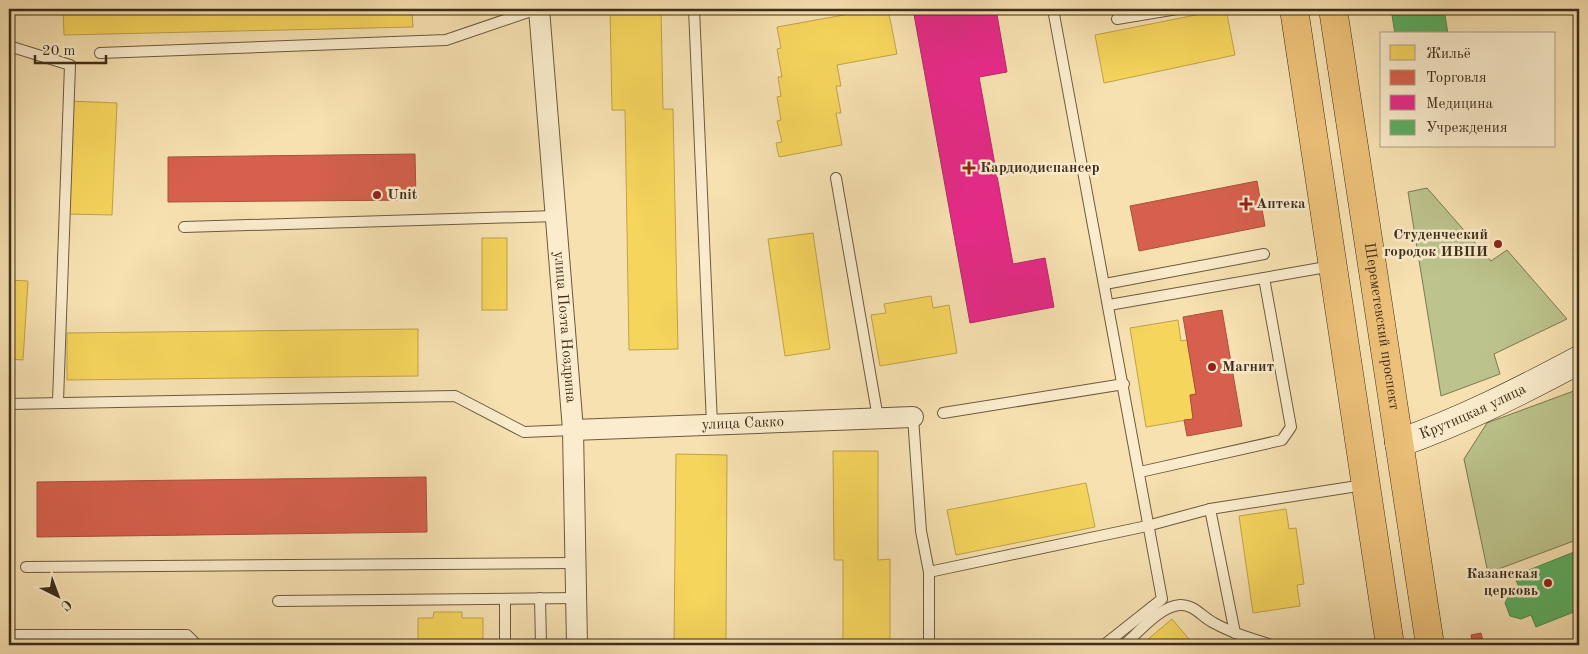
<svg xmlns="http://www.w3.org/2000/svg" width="1588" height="654" viewBox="0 0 1588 654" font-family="'Old Standard TT',serif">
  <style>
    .green { fill: #bcc38c; stroke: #7d7853 }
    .homes { fill: #f6d55c; stroke: #bfa348 }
    .shops { fill: #d6604d; stroke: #a8513e }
    .health { fill: #e7298a; stroke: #b42a68 }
    .public { fill: #5aae61; stroke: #52874c }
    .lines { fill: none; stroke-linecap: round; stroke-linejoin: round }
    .lane-casing { stroke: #6c5a40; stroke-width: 12 }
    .street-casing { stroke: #6c5a40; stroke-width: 22 }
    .secondary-casing { stroke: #3e2d1a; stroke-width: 29 }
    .primary-casing { stroke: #3e2d1a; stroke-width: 29 }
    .lane { stroke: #faeccc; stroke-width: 10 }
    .street { stroke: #faeccc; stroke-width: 20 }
    .secondary { stroke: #faeccc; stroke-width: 28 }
    .primary { stroke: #ecc078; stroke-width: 28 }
    .poi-dot { fill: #8f2418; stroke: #faeccc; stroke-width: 2 }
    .labels { text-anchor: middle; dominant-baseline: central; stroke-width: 5; stroke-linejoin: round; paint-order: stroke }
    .poi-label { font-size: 15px; font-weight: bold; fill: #3e2d1a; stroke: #faeccc; text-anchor: start }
    .street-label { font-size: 15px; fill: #3e2d1a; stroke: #faeccc }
  </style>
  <rect width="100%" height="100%" fill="#f7e1b1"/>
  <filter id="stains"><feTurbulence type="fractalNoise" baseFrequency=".004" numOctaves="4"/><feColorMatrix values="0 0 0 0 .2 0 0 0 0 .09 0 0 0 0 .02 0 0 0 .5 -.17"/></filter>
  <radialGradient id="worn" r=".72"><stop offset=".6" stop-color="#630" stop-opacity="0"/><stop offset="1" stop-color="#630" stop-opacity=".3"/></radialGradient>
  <g class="green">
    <path d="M1427,188L1491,261L1507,250L1567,319L1494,354L1500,374L1441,396L1408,192Z"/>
    <path d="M1579,389V539L1488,573L1464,459L1487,423Z"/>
  </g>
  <g class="homes">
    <path d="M63,9H412L413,27L64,35Z"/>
    <path d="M610,9H661L663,109H673L678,349L629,350L625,110H612Z"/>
    <path d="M877,9H888L897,54L837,65L841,86H836L841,113H836L842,145L779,157L776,143L782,142L777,121L781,120L777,97L781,96L778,77H782L777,49L781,48L777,27Z"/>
    <path d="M1226,9L1235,55L1104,83L1095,35Z"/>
    <path d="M70,101L117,103L112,215L66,214Z"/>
    <path d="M813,233L830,349L785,356L768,239Z"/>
    <rect x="482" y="238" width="25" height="72"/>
    <path d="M9,280L28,281L23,360L9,359Z"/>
    <path d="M931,296L933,308L949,305L957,353L880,366L871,315L886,313L884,304Z"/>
    <path d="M1178,320L1181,341L1187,340L1196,394L1190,395L1193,419L1146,427L1130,328Z"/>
    <path d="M418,329V376L67,380V333Z"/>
    <path d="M833,451H878V560L890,559V645H843V560H834Z"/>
    <path d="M676,454L727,455L726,645H674Z"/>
    <path d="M1086,483L1095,527L956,555L947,510Z"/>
    <path d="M1286,509L1289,529L1296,528L1304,584L1297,585L1300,606L1253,613L1239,516Z"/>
    <path d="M434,612H462V618H483V645H418V618H433Z"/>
    <path d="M1172,619L1194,645H1141Z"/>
  </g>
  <g class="shops">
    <path d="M415,154L416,200L168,202V157Z"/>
    <path d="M1257,181L1265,226L1139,251L1130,206Z"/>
    <path d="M1222,310L1242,426L1187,436L1184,420L1193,419L1190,395L1196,394L1183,317Z"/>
    <path d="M426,477L427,532L37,537V482Z"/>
    <path d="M1481,633L1484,645H1473L1471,635Z"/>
  </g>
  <path class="health" d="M913,9H996L1007,72L979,77L1013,264L1045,258L1054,307L970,323Z"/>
  <g class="public">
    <path d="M1391,9H1444L1448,34H1395Z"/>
    <path d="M1579,550V610L1536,627L1531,615L1521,619L1510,616L1505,603L1510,593L1520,589L1514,576Z"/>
  </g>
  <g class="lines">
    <defs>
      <g id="lane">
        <path d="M694,9L712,424"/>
        <path d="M1053,9L1162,599L1104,645"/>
        <path d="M1117,19L1177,9"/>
        <path d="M9,46L70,65L58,401"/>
        <path d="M100,53L446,40L537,9"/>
        <path d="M836,178L878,418"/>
        <path d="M184,227L556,216"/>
        <path d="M1105,284L1264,254"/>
        <path d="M1109,305L1332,266"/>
        <path d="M9,404L455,396L524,432L573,430"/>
        <path d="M943,413L1124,384"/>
        <path d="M913,417L921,531L929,572V645"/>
        <path d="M1140,472L1282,440L1291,427L1264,278"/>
        <path d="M1210,509L1364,485"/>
        <path d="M26,567L576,563"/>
        <path d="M929,572L1147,526L1210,509L1235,633"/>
        <path d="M540,598L541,645"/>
        <path d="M505,599V645"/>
        <path d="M278,601L576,598"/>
        <path d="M9,635H187L197,645"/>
        <path d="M1124,645C1139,632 1160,606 1180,605C1194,604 1203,618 1214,623C1232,633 1252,639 1272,645"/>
      </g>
      <g id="street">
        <path id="s1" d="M539,9L573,430L577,645"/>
        <path id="s2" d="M573,430L913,417"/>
      </g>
      <g id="secondary">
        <path id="s3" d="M1399,443C1462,421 1521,391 1579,360"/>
      </g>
      <g id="primary">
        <path d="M1294,9L1390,645"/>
        <path id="s4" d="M1333,9L1430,645"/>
      </g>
    </defs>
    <use href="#lane" class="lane-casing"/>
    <use href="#street" class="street-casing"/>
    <use href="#secondary" class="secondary-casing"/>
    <use href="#primary" class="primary-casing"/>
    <use href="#lane" class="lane"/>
    <use href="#street" class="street"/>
    <use href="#secondary" class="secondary"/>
    <use href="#primary" class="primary"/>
  </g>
  <g class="poi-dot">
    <path d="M966.5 160.5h5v5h5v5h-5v5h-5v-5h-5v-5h5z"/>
    <circle cx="377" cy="195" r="5"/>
    <path d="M1243.5 196.5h5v5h5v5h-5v5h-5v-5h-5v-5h5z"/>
    <circle cx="1498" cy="244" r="5"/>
    <circle cx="1212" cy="367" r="5"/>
    <circle cx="1548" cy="583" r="5"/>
  </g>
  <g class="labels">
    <g class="poi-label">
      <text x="980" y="168">Кардиодиспансер</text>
      <text x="387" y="195">Unit</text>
      <text x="1256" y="204">Аптека</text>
      <text x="1488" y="235" text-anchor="end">Студенческий<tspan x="1488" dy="17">городок ИВПИ</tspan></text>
      <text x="1222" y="367">Магнит</text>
      <text x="1538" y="574" text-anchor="end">Казанская<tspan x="1538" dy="17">церковь</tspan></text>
    </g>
    <g class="street-label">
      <text stroke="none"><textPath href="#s1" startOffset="319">улица Поэта Ноздрина</textPath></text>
      <text stroke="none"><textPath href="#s4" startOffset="321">Шереметевский проспект</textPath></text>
      <text stroke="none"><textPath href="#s3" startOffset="80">Крутицкая улица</textPath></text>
      <text stroke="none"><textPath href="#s2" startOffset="170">улица Сакко</textPath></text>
    </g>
  </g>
  <rect width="1588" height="654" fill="none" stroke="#f7e1b1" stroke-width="30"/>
  <rect x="10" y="10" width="1568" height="634" fill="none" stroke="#3e2d1a" stroke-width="2.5"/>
  <rect x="15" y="15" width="1558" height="624" fill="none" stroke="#3e2d1a"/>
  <rect x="1380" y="32" width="175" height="115" fill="#faeccc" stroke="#afa085"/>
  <rect x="1390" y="45" width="25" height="15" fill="#f6d55c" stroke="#afa085"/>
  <text x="1426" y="58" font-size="15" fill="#3e2d1a">Жильё</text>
  <rect x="1390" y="70" width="25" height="15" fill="#d6604d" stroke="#afa085"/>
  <text x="1426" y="82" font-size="15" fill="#3e2d1a">Торговля</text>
  <rect x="1390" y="95" width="25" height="15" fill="#e7298a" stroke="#afa085"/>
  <text x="1426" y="108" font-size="15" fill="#3e2d1a">Медицина</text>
  <rect x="1390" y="120" width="25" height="15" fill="#5aae61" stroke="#afa085"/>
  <text x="1426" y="132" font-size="15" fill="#3e2d1a">Учреждения</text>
  <g transform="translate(58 596) rotate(138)" stroke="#faeccc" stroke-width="4" paint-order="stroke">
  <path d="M0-4L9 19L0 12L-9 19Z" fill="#3e2d1a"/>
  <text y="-8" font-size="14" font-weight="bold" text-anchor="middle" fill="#3e2d1a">С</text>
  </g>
  <path d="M35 55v8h71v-8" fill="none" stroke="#3e2d1a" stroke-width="2.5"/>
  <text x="42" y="55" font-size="15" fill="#3e2d1a" stroke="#faeccc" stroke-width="4" paint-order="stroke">20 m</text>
  <rect width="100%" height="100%" filter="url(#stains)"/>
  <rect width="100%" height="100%" fill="url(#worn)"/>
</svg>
